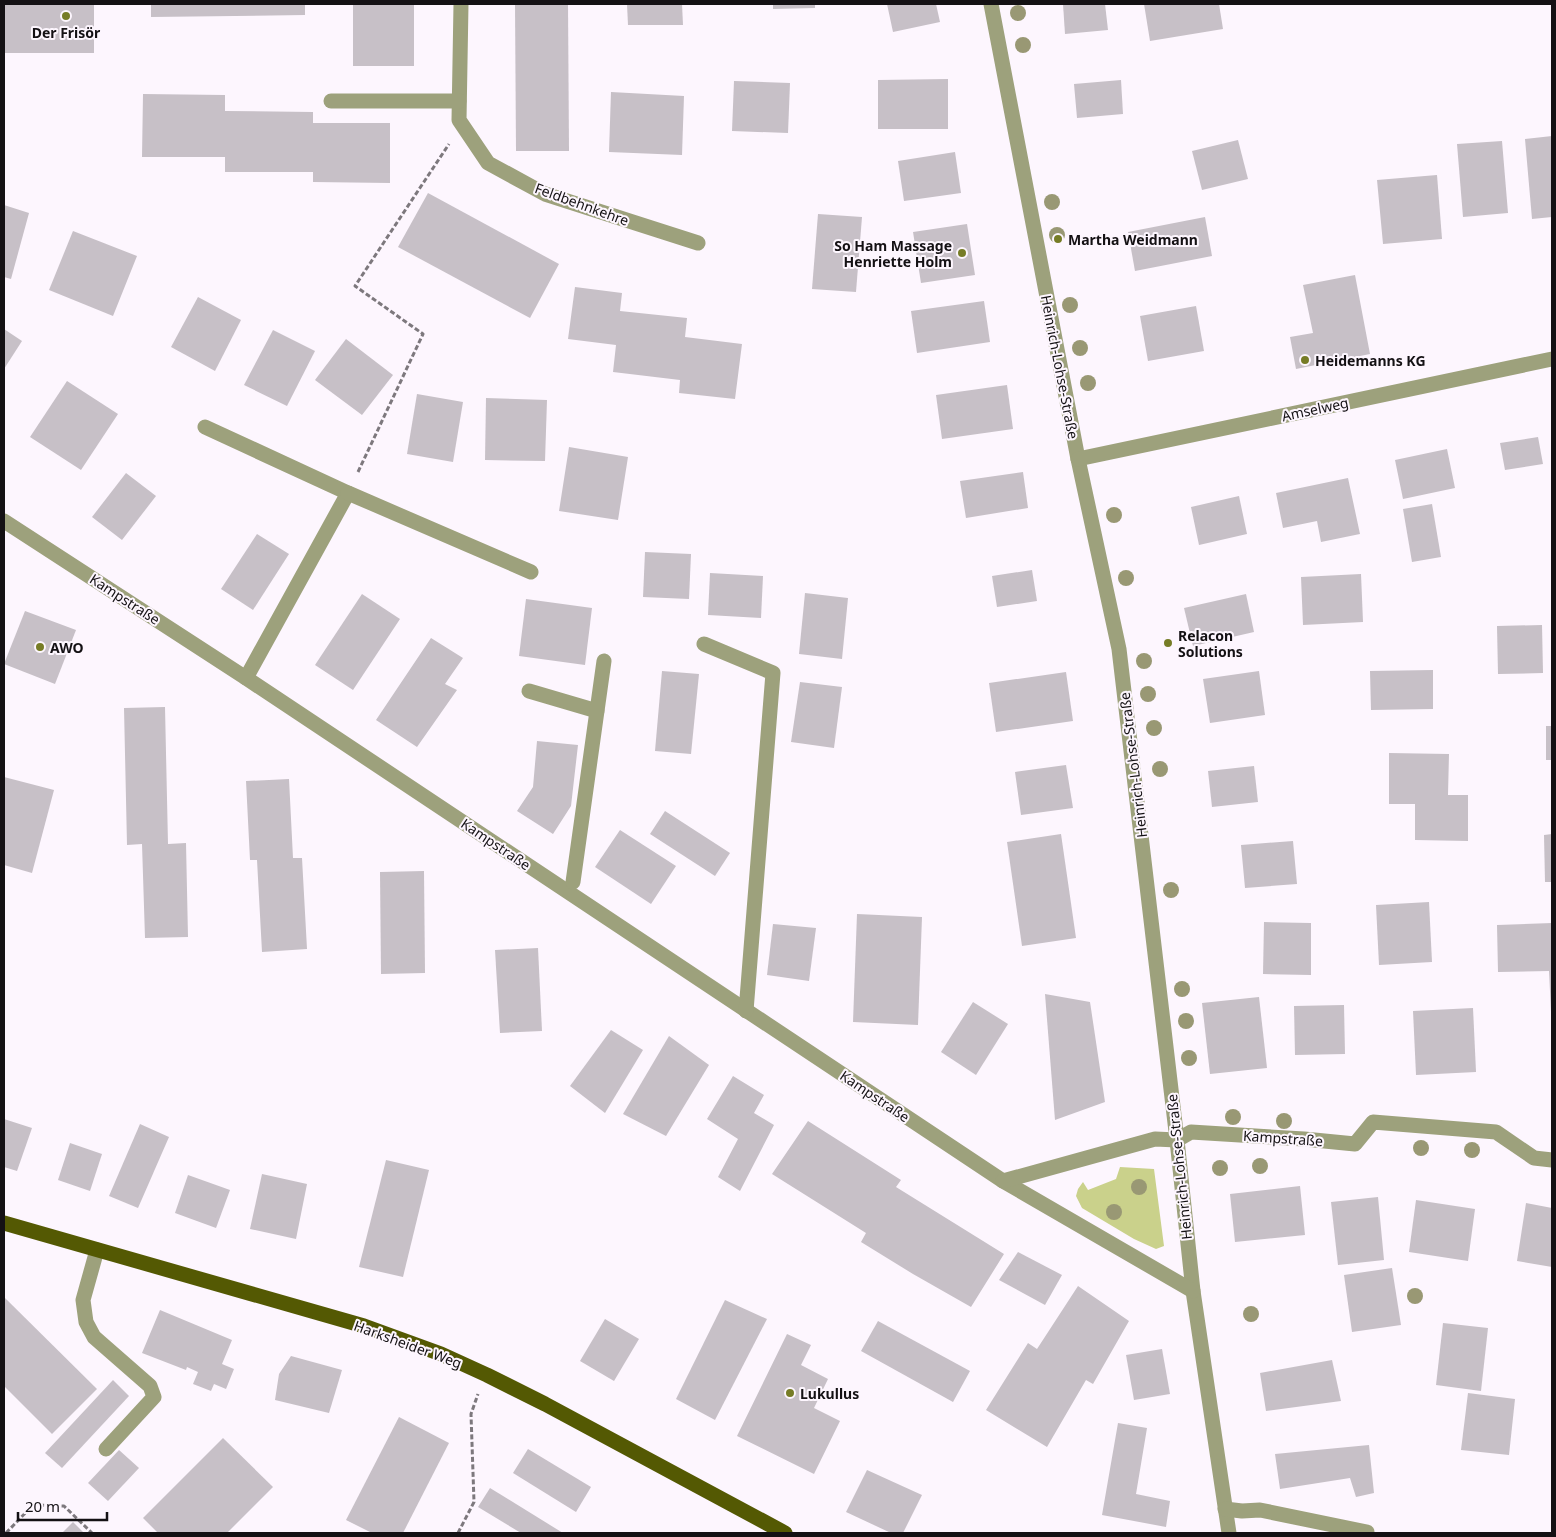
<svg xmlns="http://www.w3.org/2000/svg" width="1556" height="1537" viewBox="0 0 1556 1537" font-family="'Noto Sans',sans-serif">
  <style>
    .green { fill: #cad18b }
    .building { fill: #c7c0c7 }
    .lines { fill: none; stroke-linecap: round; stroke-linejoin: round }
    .path { stroke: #7d787d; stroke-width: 3; stroke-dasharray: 5 2.5; stroke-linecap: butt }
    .minor { stroke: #9da17c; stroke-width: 15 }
    .major { stroke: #545903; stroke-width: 15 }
    .tree { fill: #999874 }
    .poi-dot { fill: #767c26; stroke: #fdf6fe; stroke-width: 2 }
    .labels { text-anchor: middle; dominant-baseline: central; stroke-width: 4; stroke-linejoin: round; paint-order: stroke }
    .poi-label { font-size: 14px; font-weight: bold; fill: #141114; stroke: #fdf6fe; text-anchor: start }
    .street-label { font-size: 14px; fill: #141114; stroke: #fdf6fe }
  </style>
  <rect width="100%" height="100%" fill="#fdf6fe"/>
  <path class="green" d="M1120,1167L1154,1169L1164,1246L1156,1249L1134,1239L1082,1208L1076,1196L1078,1189L1083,1182L1088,1190L1116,1179Z"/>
  <g class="building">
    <path d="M94,4V53H4V5Z"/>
    <path d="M151,4H305V15L151,17Z"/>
    <rect x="353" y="4" width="61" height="62"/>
    <path d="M515,4H568L569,151H516Z"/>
    <path d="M627,4H682L683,25H628Z"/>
    <path d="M773,4H815V8L773,9Z"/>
    <path d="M887,4H936L940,22L893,32Z"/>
    <path d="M1063,4H1105L1108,30L1065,34Z"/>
    <path d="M1144,4H1219L1223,29L1150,41Z"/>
    <path d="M948,79V129H878V80Z"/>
    <path d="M1121,80L1123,114L1077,118L1074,84Z"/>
    <path d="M734,81L790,83L788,133L732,131Z"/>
    <path d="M611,92L684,96L682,155L609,152Z"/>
    <path d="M143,94L225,95V111L313,112V123H390V183L313,182V172H225V157H142Z"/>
    <path d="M1552,136V217L1532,219L1525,139Z"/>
    <path d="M1238,140L1248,179L1202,190L1192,151Z"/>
    <path d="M1502,141L1508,213L1463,217L1457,144Z"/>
    <path d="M955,152L961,193L904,201L898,161Z"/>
    <path d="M1437,175L1442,239L1383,244L1377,180Z"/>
    <path d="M428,193L559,264L530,318L398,247Z"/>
    <path d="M4,205L29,213L11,279L4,277Z"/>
    <path d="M818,214L862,217L856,292L812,289Z"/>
    <path d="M1205,217L1212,256L1135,271L1128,232Z"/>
    <path d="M967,224L975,275L921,283L913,232Z"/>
    <path d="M73,231L137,256L113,316L49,290Z"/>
    <path d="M1355,275L1370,354L1296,369L1290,337L1313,333L1303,285Z"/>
    <path d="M575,287L622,293L620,311L687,318L685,337L742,344L735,399L679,393L680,380L613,372L616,345L568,339Z"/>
    <path d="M198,297L241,320L215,371L171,347Z"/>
    <path d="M984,301L990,342L917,353L911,311Z"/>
    <path d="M1196,306L1204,351L1148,361L1140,316Z"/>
    <path d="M4,329L22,341L4,369Z"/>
    <path d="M273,330L315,351L287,406L244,385Z"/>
    <path d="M346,339L393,375L362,415L315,380Z"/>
    <path d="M67,381L118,414L81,470L30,437Z"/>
    <path d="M1007,385L1013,429L942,439L936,395Z"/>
    <path d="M417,394L463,402L453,462L407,454Z"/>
    <path d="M486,398L547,400L545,461L485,460Z"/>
    <path d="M1538,437L1543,464L1505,470L1500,443Z"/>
    <path d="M569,447L628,457L618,520L559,511Z"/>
    <path d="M1447,449L1455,488L1403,499L1395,460Z"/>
    <path d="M1023,472L1028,508L966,518L960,481Z"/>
    <path d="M126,473L156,496L122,540L92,517Z"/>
    <path d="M1348,478L1360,534L1321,542L1317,521L1283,528L1276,493Z"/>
    <path d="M1239,496L1247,534L1199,545L1191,507Z"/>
    <path d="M1432,504L1441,557L1412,562L1403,509Z"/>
    <path d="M257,534L289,554L253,610L221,589Z"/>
    <path d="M645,552L691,554L689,599L643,597Z"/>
    <path d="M1032,570L1037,601L997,607L992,576Z"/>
    <path d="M710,573L763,576L761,618L708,615Z"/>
    <path d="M1361,574L1363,622L1303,625L1301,577Z"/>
    <path d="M805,593L848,598L842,659L799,654Z"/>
    <path d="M362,594L400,619L353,690L315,665Z"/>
    <path d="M1246,594L1254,632L1193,646L1184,608Z"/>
    <path d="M526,599L592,608L585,665L519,656Z"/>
    <path d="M25,611L76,630L55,684L4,664Z"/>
    <path d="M1542,625L1543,673L1498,674L1497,626Z"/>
    <path d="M431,638L463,658L445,684L457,690L417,747L376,720Z"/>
    <path d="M1433,670V709L1371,710L1370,671Z"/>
    <path d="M662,671L699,674L691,754L655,751Z"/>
    <path d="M1259,671L1265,715L1210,723L1203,679Z"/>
    <path d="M1066,672L1073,721L996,732L989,683Z"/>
    <path d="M800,682L842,687L834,748L791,742Z"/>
    <path d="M165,707L168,844L186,843L188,937L145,938L142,844L127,845L124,708Z"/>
    <rect x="1546" y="726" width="6" height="34"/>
    <path d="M537,741L578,745L571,806L553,834L517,811L533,787Z"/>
    <path d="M1389,753L1449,754L1448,795H1468V841L1415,840V804H1389Z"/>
    <path d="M1066,765L1073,808L1021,815L1015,772Z"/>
    <path d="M1254,766L1258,802L1212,807L1208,771Z"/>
    <path d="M4,777L54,790L32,873L4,865Z"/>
    <path d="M289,779L293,858H302L307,949L262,952L257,860H250L246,781Z"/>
    <path d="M665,811L730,853L715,876L650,834Z"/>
    <path d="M620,830L676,866L651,904L595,867Z"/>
    <path d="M1061,834L1076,938L1022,946L1007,842Z"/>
    <path d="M1552,834V882H1545L1544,835Z"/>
    <path d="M1293,841L1297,884L1245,888L1241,845Z"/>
    <path d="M424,871L425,973L381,974L380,872Z"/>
    <path d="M1429,902L1432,962L1379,965L1376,905Z"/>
    <path d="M857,914L922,917L918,1025L853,1022Z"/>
    <path d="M1264,922L1311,923V975L1263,974Z"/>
    <path d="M1552,923V1012H1551L1549,971L1498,972L1497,925Z"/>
    <path d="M773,924L816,928L809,981L767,975Z"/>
    <path d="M538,948L542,1031L500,1033L495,950Z"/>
    <path d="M1045,994L1090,1002L1105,1102L1055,1120Z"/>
    <path d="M1259,997L1267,1068L1210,1074L1202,1003Z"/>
    <path d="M973,1002L1008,1024L976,1075L941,1052Z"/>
    <path d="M1344,1005L1345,1054L1295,1055L1294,1006Z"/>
    <path d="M1473,1008L1476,1072L1416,1075L1413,1011Z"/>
    <path d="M611,1030L643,1050L605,1113L570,1086Z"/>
    <path d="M669,1036L709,1065L666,1136L623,1114Z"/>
    <path d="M733,1076L764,1095L754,1113L774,1125L740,1191L718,1177L738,1139L707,1119Z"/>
    <path d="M4,1119L32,1128L17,1171L4,1167Z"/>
    <path d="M808,1121L901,1180L896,1187L1004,1254L971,1307L913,1274L861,1242L866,1233L772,1174Z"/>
    <path d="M140,1124L169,1137L138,1208L109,1196Z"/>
    <path d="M70,1143L102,1154L90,1191L58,1180Z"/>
    <path d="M386,1160L429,1170L403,1277L359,1267Z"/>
    <path d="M262,1174L307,1184L296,1239L250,1229Z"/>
    <path d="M188,1175L230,1190L216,1228L175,1213Z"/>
    <path d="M1300,1186L1305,1235L1235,1242L1230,1194Z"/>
    <path d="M1378,1197L1384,1260L1338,1265L1331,1202Z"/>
    <path d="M1416,1200L1475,1209L1468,1261L1409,1252Z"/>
    <path d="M1526,1203L1552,1208V1267L1517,1261Z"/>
    <path d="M1018,1252L1062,1275L1045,1305L999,1280Z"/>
    <path d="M1392,1268L1401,1325L1352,1332L1344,1275Z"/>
    <path d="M1078,1286L1129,1321L1093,1384L1086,1380L1047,1447L986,1410L1028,1343L1037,1349Z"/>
    <path d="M4,1297L97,1389L52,1434L4,1386Z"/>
    <path d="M725,1300L767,1319L715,1420L676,1399Z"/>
    <path d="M160,1310L232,1340L222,1364L234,1369L226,1389L214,1384L211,1391L193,1384L198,1372L187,1367L186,1370L142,1353Z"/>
    <path d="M605,1319L639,1339L614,1381L580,1361Z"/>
    <path d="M878,1321L970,1371L953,1402L861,1351Z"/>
    <path d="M1443,1323L1488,1328L1481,1391L1436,1385Z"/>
    <path d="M787,1334L811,1345L801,1365L828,1379L814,1408L840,1421L814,1474L737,1436Z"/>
    <path d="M1162,1349L1170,1394L1134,1400L1126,1355Z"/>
    <path d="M291,1356L342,1370L329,1413L275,1400L279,1374Z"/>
    <path d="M1332,1360L1341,1401L1266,1411L1260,1373Z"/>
    <path d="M113,1380L129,1396L62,1468L45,1453Z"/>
    <path d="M1468,1393L1515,1399L1509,1455L1461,1450Z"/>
    <path d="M399,1417L449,1443L403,1533H372L346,1520Z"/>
    <path d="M1118,1423L1147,1428L1136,1494L1170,1501L1166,1527L1102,1515Z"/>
    <path d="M223,1438L273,1487L227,1533H158L143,1518Z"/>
    <path d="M1369,1445L1374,1493L1356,1497L1350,1478L1280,1489L1275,1454Z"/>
    <path d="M528,1449L591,1487L576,1512L513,1473Z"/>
    <path d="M119,1450L139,1468L108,1501L88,1483Z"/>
    <path d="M867,1470L922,1495L903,1533H891L846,1512Z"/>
    <path d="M490,1488L563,1533H521L478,1507Z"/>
    <path d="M73,1522L84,1533H62Z"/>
  </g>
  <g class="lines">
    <g class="path">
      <path d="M358,472L423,334L355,286L449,144"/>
      <path d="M6,1533L33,1505L64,1506L92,1533"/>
      <path d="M458,1533L474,1502L471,1414L478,1394"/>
    </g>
    <g class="minor">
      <path d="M461,4L459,120L488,163L545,194L698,243"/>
      <path d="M991,4L1078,459L1119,649L1177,1140L1193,1291L1229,1533"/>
      <path d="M331,101H459"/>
      <path d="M205,427L348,493L246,678"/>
      <path d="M1078,459L1552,359"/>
      <path d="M348,493L531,572"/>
      <path d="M4,521L246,678L1003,1181L1193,1291"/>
      <path d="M704,644L773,673L746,1011"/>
      <path d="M529,691L597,711"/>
      <path d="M573,882L604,661"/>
      <path d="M1003,1181L1155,1139L1177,1140L1191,1132L1304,1139L1355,1144L1373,1122L1496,1132L1534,1158L1552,1160"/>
      <path d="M97,1250L83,1300L86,1322L94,1337L150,1386L154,1397L106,1449"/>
      <path d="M1225,1509L1242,1511L1260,1510L1367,1532"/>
    </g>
    <path class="major" d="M4,1223L364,1326L441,1354L487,1375L545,1404L785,1533"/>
  </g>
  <g class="tree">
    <circle cx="1018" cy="13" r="8"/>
    <circle cx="1023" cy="45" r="8"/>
    <circle cx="1052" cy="202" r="8"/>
    <circle cx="1057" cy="235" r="8"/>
    <circle cx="1070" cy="305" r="8"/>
    <circle cx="1080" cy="348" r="8"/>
    <circle cx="1088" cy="383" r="8"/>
    <circle cx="1114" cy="515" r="8"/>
    <circle cx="1126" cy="578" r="8"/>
    <circle cx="1144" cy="661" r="8"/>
    <circle cx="1148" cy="694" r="8"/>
    <circle cx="1154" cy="728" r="8"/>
    <circle cx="1160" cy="769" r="8"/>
    <circle cx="1171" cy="890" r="8"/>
    <circle cx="1182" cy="989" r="8"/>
    <circle cx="1186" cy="1021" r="8"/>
    <circle cx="1189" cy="1058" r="8"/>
    <circle cx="1233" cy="1117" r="8"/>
    <circle cx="1284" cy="1121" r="8"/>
    <circle cx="1421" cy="1148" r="8"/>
    <circle cx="1472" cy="1150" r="8"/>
    <circle cx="1260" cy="1166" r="8"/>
    <circle cx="1220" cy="1168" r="8"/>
    <circle cx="1139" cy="1187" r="8"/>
    <circle cx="1114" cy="1212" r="8"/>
    <circle cx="1415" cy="1296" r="8"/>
    <circle cx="1251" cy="1314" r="8"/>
  </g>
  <g class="poi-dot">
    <circle cx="66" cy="16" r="5"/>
    <circle cx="1058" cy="239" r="5"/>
    <circle cx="962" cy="253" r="5"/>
    <circle cx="1305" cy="360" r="5"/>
    <circle cx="1168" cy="643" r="5"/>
    <circle cx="40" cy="647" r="5"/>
    <circle cx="790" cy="1393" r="5"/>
  </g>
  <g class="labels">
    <g class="poi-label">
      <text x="66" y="32" text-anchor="middle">Der Frisör</text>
      <text x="1068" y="239">Martha Weidmann</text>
      <text x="952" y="245" text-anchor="end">So Ham Massage<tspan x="952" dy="16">Henriette Holm</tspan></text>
      <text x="1315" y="360">Heidemanns KG</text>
      <text x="1178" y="635">Relacon<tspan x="1178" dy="16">Solutions</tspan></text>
      <text x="50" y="647">AWO</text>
      <text x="800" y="1393">Lukullus</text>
    </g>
    <g class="street-label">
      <text transform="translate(582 204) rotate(20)">Feldbehnkehre</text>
      <text transform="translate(1060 367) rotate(79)">Heinrich-Lohse-Straße</text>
      <text transform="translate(1315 409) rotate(-12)">Amselweg</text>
      <text transform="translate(125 599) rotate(33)">Kampstraße</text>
      <text transform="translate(1133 765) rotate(-97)">Heinrich-Lohse-Straße</text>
      <text transform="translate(496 844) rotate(34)">Kampstraße</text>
      <text transform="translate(875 1096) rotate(34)">Kampstraße</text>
      <text transform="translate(1283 1138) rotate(4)">Kampstraße</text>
      <text transform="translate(1179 1167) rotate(-96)">Heinrich-Lohse-Straße</text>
      <text transform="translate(408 1344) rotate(20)">Harksheider Weg</text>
    </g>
  </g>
  <rect width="1556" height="1537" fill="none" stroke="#141114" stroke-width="10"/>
  <path d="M18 1512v8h89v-8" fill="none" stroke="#141114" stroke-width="2.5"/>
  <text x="25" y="1512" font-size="15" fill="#141114" stroke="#fdf6fe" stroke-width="4" paint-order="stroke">20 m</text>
</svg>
